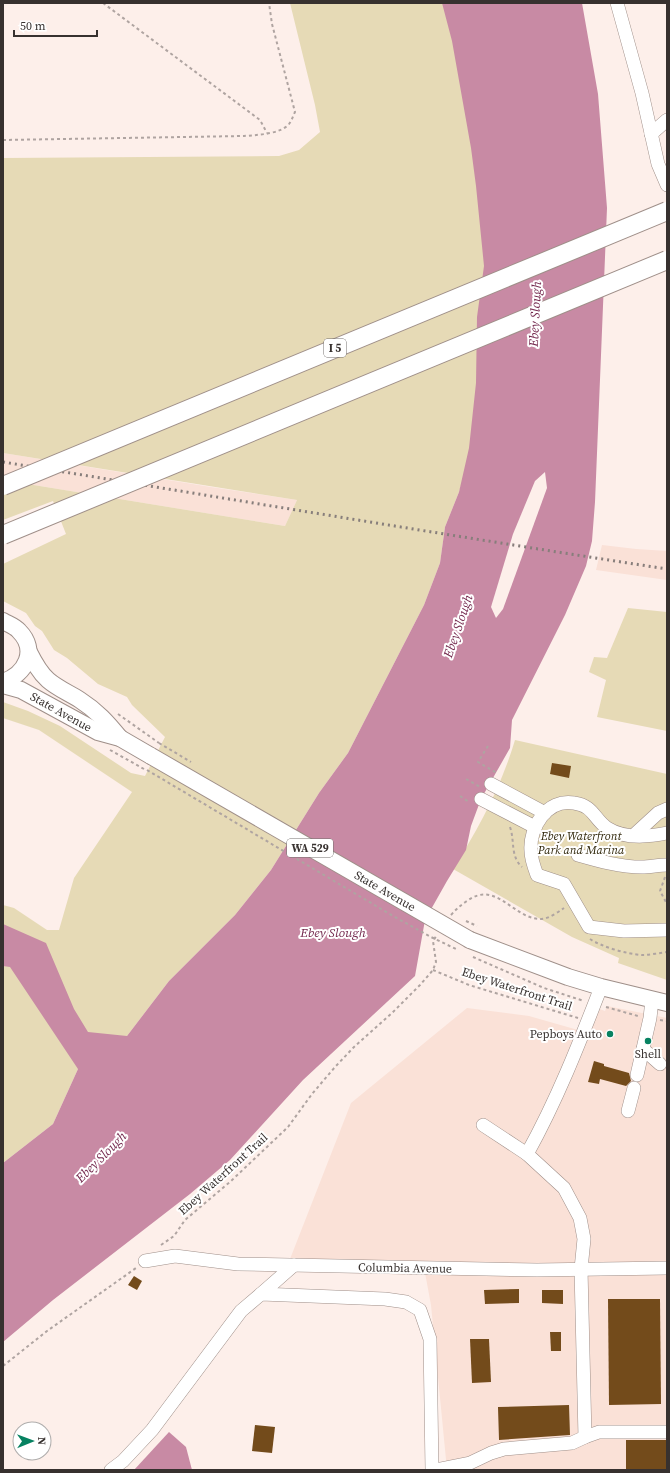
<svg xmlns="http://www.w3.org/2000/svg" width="670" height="1473" viewBox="0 0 670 1473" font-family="'Source Serif 4',serif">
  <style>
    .built { fill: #fae1d7 }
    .green { fill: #e6dab6 }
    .water { fill: #c88aa4 }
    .pier { fill: #fdefea }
    .building { fill: #734b1b }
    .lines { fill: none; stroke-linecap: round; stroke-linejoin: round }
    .minor-casing { stroke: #9f8f89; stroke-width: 14 }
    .major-casing { stroke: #9f8f89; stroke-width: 18 }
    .path { stroke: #afa4a1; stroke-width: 2; stroke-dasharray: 3 3; stroke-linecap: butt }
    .minor { stroke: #fff; stroke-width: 13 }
    .major { stroke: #fff; stroke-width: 16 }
    .rail { stroke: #877e7b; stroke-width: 3; stroke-dasharray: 2 4; stroke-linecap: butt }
    .major-bridge-casing { stroke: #9f8f89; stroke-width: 18; stroke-linecap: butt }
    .highway-bridge-casing { stroke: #9f8f89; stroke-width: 20; stroke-linecap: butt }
    .path-bridge { stroke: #afa4a1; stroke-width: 2; stroke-dasharray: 3 3; stroke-linecap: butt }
    .major-bridge { stroke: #fff; stroke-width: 16 }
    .highway-bridge { stroke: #fff; stroke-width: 18 }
    .poi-dot { fill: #078261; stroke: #fff; stroke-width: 1.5 }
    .labels { text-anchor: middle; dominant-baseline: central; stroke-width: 4; stroke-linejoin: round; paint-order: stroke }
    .shield { fill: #fff; stroke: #736f6d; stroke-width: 1 }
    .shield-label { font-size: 11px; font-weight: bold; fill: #37312f }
    .street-label { font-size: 12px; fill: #37312f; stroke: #fff }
    .park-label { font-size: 12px; font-style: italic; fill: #32290d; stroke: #fff }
    .poi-label { font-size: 12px; fill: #37312f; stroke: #fff; text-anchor: end }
    .water-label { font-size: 13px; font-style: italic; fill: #74294e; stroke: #fff }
  </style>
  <rect width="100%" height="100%" fill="#fdefea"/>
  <g class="built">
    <path d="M3,453L211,487L297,500L285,526L3,480Z"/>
    <path d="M602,545L636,549L667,551V580L596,570Z"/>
    <path d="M588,1005L605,1011L607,1006L667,1018V1470H447L431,1305L423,1262L290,1259L351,1103L467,1008L529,1016L578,1030Z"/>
  </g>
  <g class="green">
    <path d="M290,3H455L491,199L480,425L459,492L445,527L440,563L424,605L348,753L319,793L271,870L235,915L169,981L127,1036L78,1069L53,1124L3,1163V905L14,908L47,930H59L74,878L132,792L39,730L3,718V702L28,711L60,726L131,773L145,776L165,737L132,705L127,697L98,684L67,658L54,650L42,631L35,626L26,613L3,601V564L66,534L53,501L3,520V480L285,526L297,500L3,453V158L279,156L299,150L320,132L315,105Z"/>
    <path d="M628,608L667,612V731L597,717L606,680L589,672L594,657L607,658Z"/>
    <path d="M515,740L667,774V980L618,963L619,958L572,937L453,869C479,828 501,787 515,740Z"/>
  </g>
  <g class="water">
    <path d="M442,3H582L598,94L607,208L595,502L592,541L586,566L565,615L512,720L510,748L481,799L471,826L466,850L447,881L425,920L415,976L303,1080L230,1160L190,1194L53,1300L3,1342V1163L53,1124L78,1069L10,967L3,966V924L46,943L74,1009L88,1032L127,1036L169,981L235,915L271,870L319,793L348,753L424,605L440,563L445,527L459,492L469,448L476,383L477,317L484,266L476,186L471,148L452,41Z"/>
    <path d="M169,1432L186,1447L192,1470H134Z"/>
  </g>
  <path class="pier" d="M545,472L547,488L503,609L496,618L491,607L513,534L535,481Z"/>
  <g class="building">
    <path d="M552,763L571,766L569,778L550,774Z"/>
    <path d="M594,1061L604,1064V1066L629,1073L631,1081L626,1086L600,1079L599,1084L588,1082Z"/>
    <path d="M134,1276L142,1281L137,1290L128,1285Z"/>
    <path d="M519,1289V1303L485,1304L484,1290Z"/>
    <path d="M542,1290H563V1304L542,1303Z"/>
    <path d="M608,1299H660L661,1404L609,1405Z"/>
    <path d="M550,1332H561V1351H551Z"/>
    <path d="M470,1339H489L491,1382L472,1383Z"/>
    <path d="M569,1405L570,1435L499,1440L498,1407Z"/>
    <path d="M255,1425L275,1427L272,1453L252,1451Z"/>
    <rect x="626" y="1440" width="41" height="30"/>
  </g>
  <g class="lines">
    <defs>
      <g id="minor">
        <path d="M617,3L642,93L658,164L667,185"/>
        <path d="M651,134L667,120"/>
        <path d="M491,784L545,813"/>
        <path d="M481,799L535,827"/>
        <path d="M667,833C648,837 624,839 607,828C593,818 594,806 574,803C547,798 529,828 531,851C531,859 534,867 537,875L564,884L589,927L624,931L667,930"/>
        <path d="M634,835L658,813L667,809"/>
        <path d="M578,855C599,861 620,867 642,867C650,867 659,865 667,865"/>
        <path d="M643,1049L660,1064"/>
        <path d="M637,1075L650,1018L652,1000"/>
        <path d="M628,1111L634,1088"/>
        <path d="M483,1125L527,1154L564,1188L580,1218L584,1239L581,1269L585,1437"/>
        <path d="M527,1154C557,1100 579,1044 601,987"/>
        <path d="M145,1261L175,1256L238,1264L537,1270L667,1268"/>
        <path d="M261,1294L294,1265"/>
        <path d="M111,1470L123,1461L152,1430L241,1311L261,1294L385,1299L406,1302L420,1310L430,1339L432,1470"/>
        <path d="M435,1470L470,1463L491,1453L504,1449L572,1443L585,1437L599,1432H667"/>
      </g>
      <g id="major">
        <path d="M3,621C8,624 15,626 19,631C38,650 26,674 3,682"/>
        <path d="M29,652C34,662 39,672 48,680C57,688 69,693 80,700C97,711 107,722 120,738"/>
        <path d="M3,685L21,690L98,732L120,738L151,756"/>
        <path d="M470,940L568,977L601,987L667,1003"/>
      </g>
    </defs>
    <use href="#minor" class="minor-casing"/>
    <use href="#major" class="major-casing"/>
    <g class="path">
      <path d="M103,3L260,120L267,133"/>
      <path d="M3,140L244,136C257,135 281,134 289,124C292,120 293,116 295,112L272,24L269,3"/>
      <path d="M118,714L159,743"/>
      <path d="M488,746L478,762L497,773"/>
      <path d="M110,750L144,769"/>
      <path d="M466,779L480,787"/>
      <path d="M460,796L469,802"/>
      <path d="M510,827C515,841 510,856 522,867"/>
      <path d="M665,877L660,891L667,904"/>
      <path d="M451,915C456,909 461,905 467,901C497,879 513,920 542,919C550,918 558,912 564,908"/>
      <path d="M590,939C602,947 627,954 642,955C650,955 659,953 667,952"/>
      <path d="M473,957L544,988L584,1001"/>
      <path d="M433,970L469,985L578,1018"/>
      <path d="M606,1007L638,1016"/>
      <path d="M660,1020L667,1021"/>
      <path d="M161,1245L174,1236L185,1220L231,1181L288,1127L312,1094L335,1067L354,1047L392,1013L420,985L433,970L436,962L433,941L437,935"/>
      <path d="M3,1366L47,1331L136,1268"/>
    </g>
    <use href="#minor" class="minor"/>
    <use href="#major" class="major"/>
    <path class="rail" d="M3,462C224,498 445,535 667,569"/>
    <defs>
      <path id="major-bridge" d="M151,756L470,940"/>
      <g id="highway-bridge">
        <path d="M3,486L667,211"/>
        <path d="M3,535L667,260"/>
      </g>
    </defs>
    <use href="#major-bridge" class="major-bridge-casing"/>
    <use href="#highway-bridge" class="highway-bridge-casing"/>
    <g class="path-bridge">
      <path d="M159,743L191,762"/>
      <path d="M147,770L393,916L431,937L456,949"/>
      <path d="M466,921L477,926"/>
    </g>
    <use href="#major-bridge" class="major-bridge"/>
    <use href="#highway-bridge" class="highway-bridge"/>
  </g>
  <g class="poi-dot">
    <circle cx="610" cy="1034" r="4"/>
    <circle cx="648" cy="1041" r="4"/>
  </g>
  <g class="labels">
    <g class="shield">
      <rect x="324" y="339" width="22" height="18" rx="3"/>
      <rect x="287" y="839" width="46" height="18" rx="3"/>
    </g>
    <g class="shield-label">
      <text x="335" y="348">I 5</text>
      <text x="310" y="848">WA 529</text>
    </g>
    <g class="street-label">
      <text transform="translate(61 712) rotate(29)">State Avenue</text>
      <text transform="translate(385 891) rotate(30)">State Avenue</text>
      <text transform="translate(517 989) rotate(18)">Ebey Waterfront Trail</text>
      <text transform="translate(223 1174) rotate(-42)">Ebey Waterfront Trail</text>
      <text transform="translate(405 1268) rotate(1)">Columbia Avenue</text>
    </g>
    <g class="park-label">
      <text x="581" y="836">Ebey Waterfront<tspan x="581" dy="14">Park and Marina</tspan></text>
    </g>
    <g class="poi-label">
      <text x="602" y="1034">Pepboys Auto</text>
      <text x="648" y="1054" text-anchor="middle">Shell</text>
    </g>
    <g class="water-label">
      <text transform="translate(535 314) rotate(-87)">Ebey Slough</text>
      <text transform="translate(458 626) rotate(-71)">Ebey Slough</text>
      <text x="333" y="932">Ebey Slough</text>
      <text transform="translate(101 1157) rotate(-45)">Ebey Slough</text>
    </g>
  </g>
  <rect width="670" height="1473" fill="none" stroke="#37312f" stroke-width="8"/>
  <g transform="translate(32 1441) rotate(89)"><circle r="19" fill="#ffffff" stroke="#afadac"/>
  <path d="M0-3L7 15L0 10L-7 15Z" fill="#078261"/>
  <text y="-6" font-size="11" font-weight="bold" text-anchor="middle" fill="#37312f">N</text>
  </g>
  <path d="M14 30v6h83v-6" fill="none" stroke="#37312f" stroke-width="2"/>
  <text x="20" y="30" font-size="12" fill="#37312f" stroke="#ffffff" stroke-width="3" paint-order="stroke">50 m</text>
</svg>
